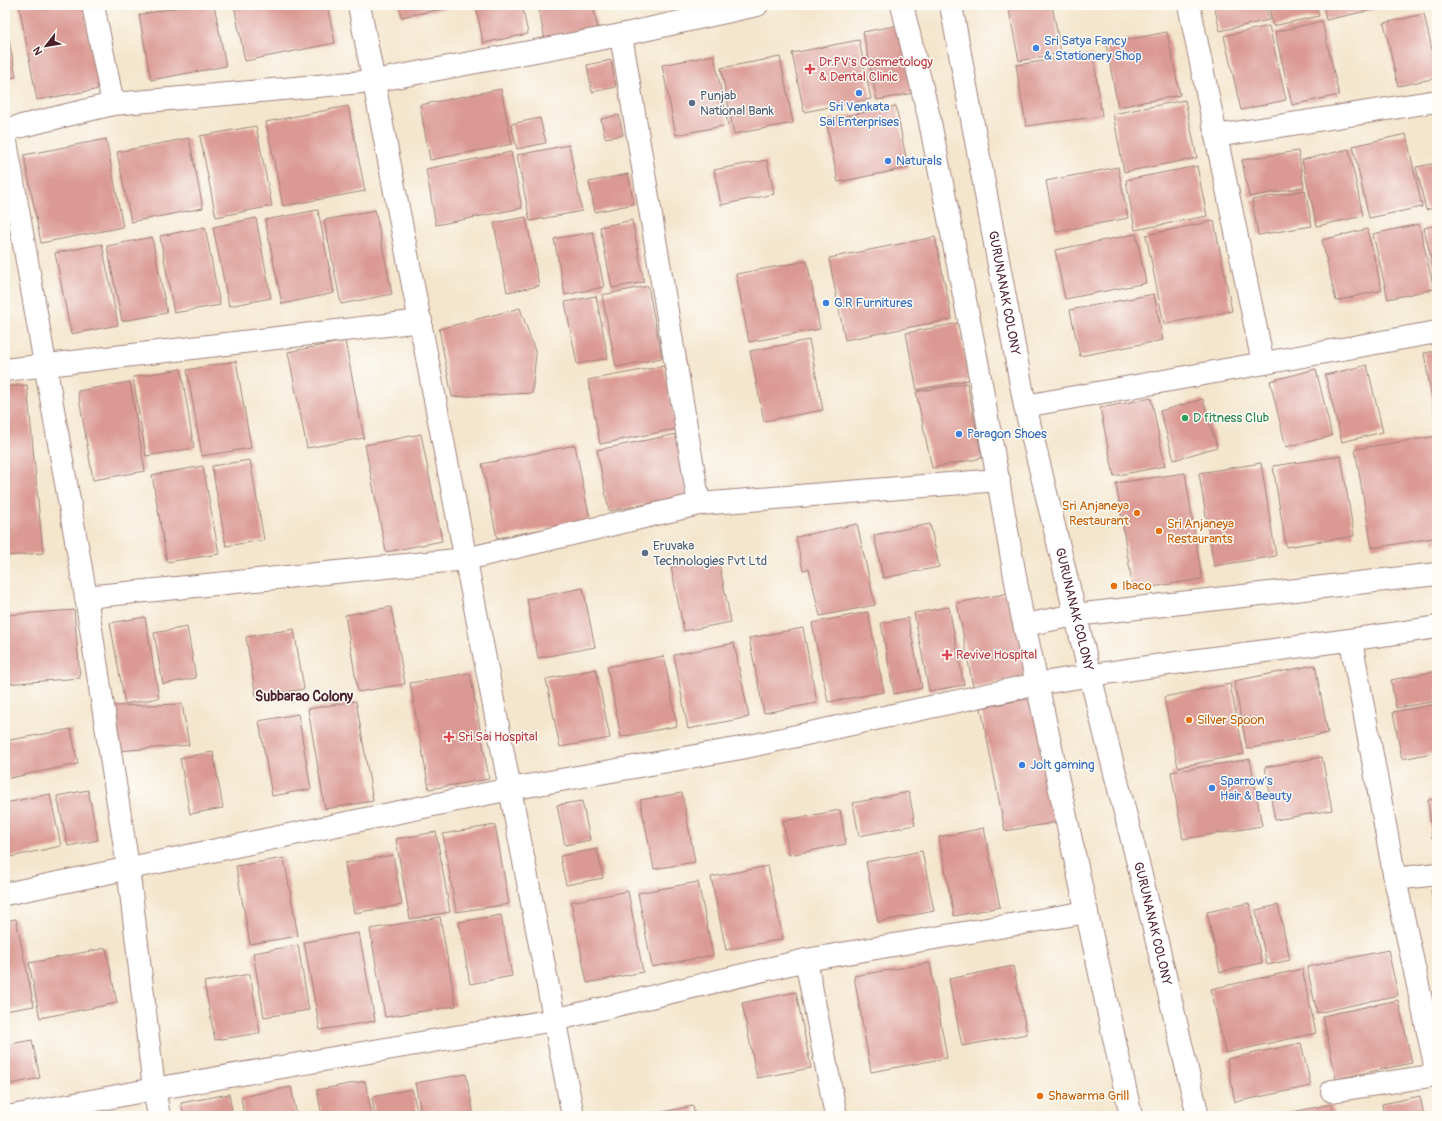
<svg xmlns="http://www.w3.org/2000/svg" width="1442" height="1121" viewBox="0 0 1442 1121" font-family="Pangolin,sans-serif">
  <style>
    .building { fill: #db9993 }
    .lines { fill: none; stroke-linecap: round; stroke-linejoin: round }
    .street-casing { stroke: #9f827c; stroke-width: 24 }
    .secondary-casing { stroke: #9f827c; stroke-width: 24 }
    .street { stroke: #fff; stroke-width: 22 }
    .secondary { stroke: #fff; stroke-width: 22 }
    .shop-dot { fill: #3f7fe0; stroke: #fdfcf7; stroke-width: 1.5 }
    .health-dot { fill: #e0444e; stroke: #fdfcf7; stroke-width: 1.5 }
    .service-dot { fill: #5c6f8a; stroke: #fdfcf7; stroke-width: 1.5 }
    .leisure-dot { fill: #2e9e5b; stroke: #fdfcf7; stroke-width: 1.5 }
    .food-dot { fill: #e8710a; stroke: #fdfcf7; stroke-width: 1.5 }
    .labels { text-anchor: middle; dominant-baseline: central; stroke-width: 3; stroke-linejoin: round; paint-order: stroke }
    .shop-label { font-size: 13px; fill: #366cbe; stroke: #fdfcf7; text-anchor: start }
    .health-label { font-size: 13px; fill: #be3a42; stroke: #fdfcf7; text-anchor: start }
    .service-label { font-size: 13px; fill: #4e5e75; stroke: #fdfcf7; text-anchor: start }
    .street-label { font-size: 13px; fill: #4a1f2b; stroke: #fdfcf7 }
    .leisure-label { font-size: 13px; fill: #27864d; stroke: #fdfcf7; text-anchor: start }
    .food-label { font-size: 13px; fill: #c56008; stroke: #fdfcf7; text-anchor: start }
    .neighbourhood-label { font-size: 14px; font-weight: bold; fill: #4a1f2b; stroke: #fdfcf7 }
  </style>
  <rect width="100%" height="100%" fill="#fdfcf7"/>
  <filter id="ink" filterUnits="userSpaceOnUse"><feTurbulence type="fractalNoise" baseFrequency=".025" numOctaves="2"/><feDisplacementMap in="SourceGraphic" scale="8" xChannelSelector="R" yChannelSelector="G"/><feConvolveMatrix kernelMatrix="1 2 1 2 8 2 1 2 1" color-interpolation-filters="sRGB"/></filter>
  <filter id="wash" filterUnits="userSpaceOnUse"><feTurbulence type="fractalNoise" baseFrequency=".012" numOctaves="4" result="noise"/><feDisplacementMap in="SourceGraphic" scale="16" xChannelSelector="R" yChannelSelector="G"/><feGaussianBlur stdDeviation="0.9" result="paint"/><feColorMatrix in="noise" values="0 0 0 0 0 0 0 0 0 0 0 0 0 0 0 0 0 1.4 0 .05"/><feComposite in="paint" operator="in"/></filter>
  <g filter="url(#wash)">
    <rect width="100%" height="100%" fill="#f4e6cd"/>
    <g id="blocks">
      <g class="building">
        <path d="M19,5H84L100,89L37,100Z"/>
        <path d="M142,5H161V6L143,9Z"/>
        <path d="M190,5H214L226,66L151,80L139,15Z"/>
        <path d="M234,5H327L335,43L245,61Z"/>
        <path d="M399,5H453V7L401,17Z"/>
        <path d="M476,5H522L528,34L483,43Z"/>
        <path d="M538,5H593L598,30L545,40Z"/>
        <path d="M1008,5H1052L1061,53L1019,61Z"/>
        <path d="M1214,5H1265L1269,20L1220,31Z"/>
        <path d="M1268,5H1316L1319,16L1273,26Z"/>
        <path d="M1323,5H1375L1376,9L1326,20Z"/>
        <path d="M1424,14L1437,72V78L1398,86L1384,23Z"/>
        <path d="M5,20L16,77L5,79Z"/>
        <path d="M1322,21L1339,95L1292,105L1275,32Z"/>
        <path d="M900,25L914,93L877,100L863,32Z"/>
        <path d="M1269,26L1286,100L1241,110L1224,36Z"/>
        <path d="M1167,32L1180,95L1118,107L1106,44Z"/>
        <path d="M859,40L871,99L804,112L792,53Z"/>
        <path d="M1093,54L1102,116L1026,126L1016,65Z"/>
        <path d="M714,55L728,125L676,135L662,65Z"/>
        <path d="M780,57L793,123L734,134L721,68Z"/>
        <path d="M611,60L616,87L592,92L587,65Z"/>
        <path d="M501,89L512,144L430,160L420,105Z"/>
        <path d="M1185,100L1197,158L1124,172L1113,114Z"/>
        <path d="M348,106L365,191L283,206L266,122Z"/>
        <path d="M896,106L908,168L838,182L826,120Z"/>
        <path d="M619,115L623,135L605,138L601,119Z"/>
        <path d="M540,118L546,143L517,149L511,124Z"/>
        <path d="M256,126L272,206L216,217L200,136Z"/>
        <path d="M1406,134L1422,207L1369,218L1353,146Z"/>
        <path d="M189,138L203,208L131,222L117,152Z"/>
        <path d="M106,139L123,227L41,243L24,155Z"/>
        <path d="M569,145L582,211L530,221L517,155Z"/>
        <path d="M1349,149L1363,216L1317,226L1302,160Z"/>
        <path d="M1298,151L1304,187L1249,197L1242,160Z"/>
        <path d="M511,152L522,208L436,225L426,169Z"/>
        <path d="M767,160L774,194L721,205L714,170Z"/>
        <path d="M1437,163V207L1426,210L1416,167Z"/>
        <path d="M1197,166L1207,216L1135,230L1126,180Z"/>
        <path d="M1118,167L1128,218L1056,232L1046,181Z"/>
        <path d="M628,174L634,204L595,212L589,182Z"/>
        <path d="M1305,190L1312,226L1258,235L1252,200Z"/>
        <path d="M318,210L334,293L282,304L265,220Z"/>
        <path d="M375,210L392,294L341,304L324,220Z"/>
        <path d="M526,217L539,286L507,292L494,223Z"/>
        <path d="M256,218L271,298L229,306L213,227Z"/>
        <path d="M632,220L644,282L612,288L600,227Z"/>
        <path d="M1214,221L1232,311L1164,324L1146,235Z"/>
        <path d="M1419,224L1434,289L1388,299L1373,234Z"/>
        <path d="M1437,225V281H1436L1424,228Z"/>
        <path d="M205,227L220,305L174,313L160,236Z"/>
        <path d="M1367,229L1382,290L1336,301L1322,240Z"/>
        <path d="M593,232L604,287L565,295L554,239Z"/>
        <path d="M1136,234L1146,283L1065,299L1055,250Z"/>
        <path d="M152,237L167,313L122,321L107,246Z"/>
        <path d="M935,237L952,319L845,340L829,258Z"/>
        <path d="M102,244L118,325L71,334L55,253Z"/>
        <path d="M807,261L820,329L749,342L736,274Z"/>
        <path d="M648,286L662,358L616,367L602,295Z"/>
        <path d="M1154,294L1163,340L1080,356L1070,310Z"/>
        <path d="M596,296L608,358L577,364L565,302Z"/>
        <path d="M520,308L536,354L532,393L452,397L439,329Z"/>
        <path d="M5,319L9,335L5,336Z"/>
        <path d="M958,323L969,380L917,390L906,333Z"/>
        <path d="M809,340L823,410L764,421L750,351Z"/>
        <path d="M345,341L364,438L307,448L288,352Z"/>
        <path d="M1437,351V416H1435L1424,353Z"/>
        <path d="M236,361L251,448L202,456L187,370Z"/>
        <path d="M1367,365L1383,432L1342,442L1325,375Z"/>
        <path d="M664,366L676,429L600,444L588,380Z"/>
        <path d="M181,369L194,448L146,456L133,377Z"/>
        <path d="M1316,369L1332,436L1286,447L1270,381Z"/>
        <path d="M130,382L145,471L93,480L78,391Z"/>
        <path d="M967,383L982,458L932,468L916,392Z"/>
        <path d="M27,385L43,553L5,556V387Z"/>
        <path d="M1151,398L1165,466L1114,476L1100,408Z"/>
        <path d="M1203,399L1217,447L1174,460L1160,411Z"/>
        <path d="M421,434L442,541L386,552L365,445Z"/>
        <path d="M677,434L689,496L609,511L597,450Z"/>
        <path d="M1437,436V543H1433V538L1372,548L1355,449Z"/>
        <path d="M575,445L590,520L497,538L482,464Z"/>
        <path d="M1341,456L1354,536L1286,547L1273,466Z"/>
        <path d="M250,460L264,540L226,546L212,466Z"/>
        <path d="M1261,463L1276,556L1214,566L1199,473Z"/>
        <path d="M203,466L219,554L167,562L152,475Z"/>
        <path d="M1185,473L1202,579L1133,590L1116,483Z"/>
        <path d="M857,524L875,605L820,616L809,569L803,570L796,537Z"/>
        <path d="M930,524L939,567L883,578L874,535Z"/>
        <path d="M718,558L731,622L684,631L671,567Z"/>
        <path d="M583,588L595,647L538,658L527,599Z"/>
        <path d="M1015,592L1032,676L973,687L957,603Z"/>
        <path d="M391,607L405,684L358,692L345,615Z"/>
        <path d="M949,607L964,685L929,691L914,613Z"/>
        <path d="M74,610L80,678L5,684V615Z"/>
        <path d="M868,612L884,692L828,702L812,623Z"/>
        <path d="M145,617L159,698L125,704L110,623Z"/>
        <path d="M908,618L922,688L894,694L881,623Z"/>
        <path d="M187,627L196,678L163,684L154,633Z"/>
        <path d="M803,628L817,703L764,713L749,638Z"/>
        <path d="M294,629L304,689L256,697L246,637Z"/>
        <path d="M734,643L749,717L688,729L674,655Z"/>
        <path d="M664,656L677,726L621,737L607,667Z"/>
        <path d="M1315,665L1328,733L1247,749L1234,681Z"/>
        <path d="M596,669L610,738L560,747L546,679Z"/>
        <path d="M1437,671V701L1396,708L1391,680Z"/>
        <path d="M470,673L489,779L429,789L410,683Z"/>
        <path d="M1230,684L1244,754L1178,767L1164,697Z"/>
        <path d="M1036,697L1064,821L1005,831L981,708Z"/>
        <path d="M356,701L373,801L325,809L308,709Z"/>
        <path d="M182,704L189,745L119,751L114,706Z"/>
        <path d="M1437,704V752L1402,759L1393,712Z"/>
        <path d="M298,714L311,789L272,796L259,721Z"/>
        <path d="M71,729L78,764L5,779V741Z"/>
        <path d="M213,752L223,808L190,814L180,758Z"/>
        <path d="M1322,757L1332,810L1275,820L1265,767Z"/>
        <path d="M1250,759L1262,826L1183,839L1171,772Z"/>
        <path d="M88,790L98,840L68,846L57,796Z"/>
        <path d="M909,792L915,825L859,836L853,803Z"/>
        <path d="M682,793L695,862L654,869L640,800Z"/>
        <path d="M50,794L61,846L10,857L5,830V803Z"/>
        <path d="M1437,799V838H1432L1428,800Z"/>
        <path d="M582,801L590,840L565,845L557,805Z"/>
        <path d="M840,810L846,844L789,855L783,821Z"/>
        <path d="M495,825L509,904L456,912L443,834Z"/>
        <path d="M984,828L1000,907L954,916L939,837Z"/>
        <path d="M436,832L450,912L410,919L396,839Z"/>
        <path d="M597,849L603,878L566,885L560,856Z"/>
        <path d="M922,851L934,911L878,922L866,862Z"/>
        <path d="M393,855L402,905L354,913L345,863Z"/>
        <path d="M284,858L298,936L250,944L236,866Z"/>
        <path d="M768,866L783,939L726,950L711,877Z"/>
        <path d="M698,882L713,955L652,967L638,893Z"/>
        <path d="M1437,889V929H1436L1431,890Z"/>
        <path d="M628,891L643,972L587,983L571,902Z"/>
        <path d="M1249,903L1262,963L1220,972L1207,912Z"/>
        <path d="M1278,905L1290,960L1267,965L1256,910Z"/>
        <path d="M501,915L512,976L470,984L459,922Z"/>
        <path d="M440,917L456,1006L385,1017L370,929Z"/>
        <path d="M16,919L34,1006L5,1011V921Z"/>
        <path d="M359,933L375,1021L320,1030L304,942Z"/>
        <path d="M298,945L309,1010L264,1017L253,953Z"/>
        <path d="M106,948L117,1003L40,1018L29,963Z"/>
        <path d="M1388,950L1398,995L1317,1013L1307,967Z"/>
        <path d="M930,963L947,1058L871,1072L854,976Z"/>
        <path d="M1013,966L1027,1034L962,1046L949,979Z"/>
        <path d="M1302,969L1316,1033L1225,1053L1211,989Z"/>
        <path d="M250,974L260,1033L215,1040L204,982Z"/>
        <path d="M796,992L811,1068L757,1078L742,1003Z"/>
        <path d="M1398,1000L1412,1063L1336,1079L1323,1016Z"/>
        <path d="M32,1040L40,1078L5,1085V1045Z"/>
        <path d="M1301,1043L1311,1086L1235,1102L1227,1059Z"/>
        <path d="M466,1074L474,1116H422L415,1083Z"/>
        <path d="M365,1081L372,1116H322L317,1090Z"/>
        <path d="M291,1087L297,1116H244L241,1097Z"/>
        <path d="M412,1089L418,1116H375L372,1097Z"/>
        <path d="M229,1094L233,1116H184L181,1103Z"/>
        <path d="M1420,1096L1424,1116H1384L1382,1104Z"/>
        <path d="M1332,1104L1334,1116H1278V1115Z"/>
        <path d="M693,1106L695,1116H646V1115Z"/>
      </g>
    </g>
  </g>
  <g filter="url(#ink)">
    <use href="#blocks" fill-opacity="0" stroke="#9f827c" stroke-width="1"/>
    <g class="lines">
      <defs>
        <g id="street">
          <path d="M93,5L113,104"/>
          <path d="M359,5L573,1116"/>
          <path d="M1189,5L1263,363"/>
          <path d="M621,35L699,504"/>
          <path d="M5,130L113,104L374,81L621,35L757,5"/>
          <path d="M5,136L86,597L128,867L154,1089L159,1116"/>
          <path d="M1216,136L1437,101"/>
          <path d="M5,370L421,321"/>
          <path d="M1025,406L1437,332"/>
          <path d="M86,597L466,559L699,504L999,480"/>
          <path d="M1351,641L1395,879L1437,1074"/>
          <path d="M1395,879L1437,874"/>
          <path d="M5,894L510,789L741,748L1037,684"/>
          <path d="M806,960L836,1116"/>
          <path d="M1332,1091L1437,1075"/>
          <path d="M12,1116L154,1089L554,1020L806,960L1087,912"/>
        </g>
        <g id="secondary">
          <path d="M902,5L929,117L977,361L1021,610L1131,1116"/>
          <path id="s1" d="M951,5L1025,406L1090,675L1145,891L1198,1116"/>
          <path d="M1025,625L1075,615L1437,574"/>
          <path d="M1037,684C1170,661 1304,648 1437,627"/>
        </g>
      </defs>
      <use href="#street" class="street-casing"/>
      <use href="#secondary" class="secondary-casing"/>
      <use href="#street" class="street"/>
      <use href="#secondary" class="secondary"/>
    </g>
  </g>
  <g class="shop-dot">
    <circle cx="1036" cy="48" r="4"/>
    <circle cx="859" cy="93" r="4"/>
    <circle cx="888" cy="161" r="4"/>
    <circle cx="826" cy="303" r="4"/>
    <circle cx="959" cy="434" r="4"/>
    <circle cx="1022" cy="765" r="4"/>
    <circle cx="1212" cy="788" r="4"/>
  </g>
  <g class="health-dot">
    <path d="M808 63h4v4h4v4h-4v4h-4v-4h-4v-4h4z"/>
    <path d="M945 649h4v4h4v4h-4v4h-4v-4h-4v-4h4z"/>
    <path d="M447 731h4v4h4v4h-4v4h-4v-4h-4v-4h4z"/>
  </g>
  <g class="service-dot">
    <circle cx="692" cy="103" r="4"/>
    <circle cx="645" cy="553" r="4"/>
  </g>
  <circle class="leisure-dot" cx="1185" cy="418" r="4"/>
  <g class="food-dot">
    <circle cx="1137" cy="513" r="4"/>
    <circle cx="1159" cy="531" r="4"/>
    <circle cx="1114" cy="586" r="4"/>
    <circle cx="1189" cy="720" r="4"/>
    <circle cx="1040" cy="1096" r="4"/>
  </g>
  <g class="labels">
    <g class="shop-label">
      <text x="1044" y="41">Sri Satya Fancy<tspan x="1044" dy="15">&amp; Stationery Shop</tspan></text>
      <text x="859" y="107" text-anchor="middle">Sri Venkata<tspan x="859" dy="15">Sai Enterprises</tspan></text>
      <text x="896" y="161">Naturals</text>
      <text x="834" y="303">G.R Furnitures</text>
      <text x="967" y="434">Paragon Shoes</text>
      <text x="1030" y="765">Jolt gaming</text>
      <text x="1220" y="781">Sparrow's<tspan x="1220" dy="15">Hair &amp; Beauty</tspan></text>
    </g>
    <g class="health-label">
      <text x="819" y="62">Dr.PV's Cosmetology<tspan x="819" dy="15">&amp; Dental Clinic</tspan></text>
      <text x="956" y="655">Revive Hospital</text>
      <text x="458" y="737">Sri Sai Hospital</text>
    </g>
    <g class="service-label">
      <text x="700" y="96">Punjab<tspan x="700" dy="15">National Bank</tspan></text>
      <text x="653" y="546">Eruvaka<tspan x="653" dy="15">Technologies Pvt Ltd</tspan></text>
    </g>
    <g class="street-label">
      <text stroke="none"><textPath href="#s1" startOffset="293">GURUNANAK COLONY</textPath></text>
      <text stroke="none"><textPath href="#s1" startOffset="617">GURUNANAK COLONY</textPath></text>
      <text stroke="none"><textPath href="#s1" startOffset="941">GURUNANAK COLONY</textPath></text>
    </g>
    <g class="leisure-label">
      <text x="1193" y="418">D fitness Club</text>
    </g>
    <g class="food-label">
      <text x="1129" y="506" text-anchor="end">Sri Anjaneya<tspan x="1129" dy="15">Restaurant</tspan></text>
      <text x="1167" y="524">Sri Anjaneya<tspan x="1167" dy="15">Restaurants</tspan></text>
      <text x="1122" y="586">Ibaco</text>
      <text x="1197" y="720">Silver Spoon</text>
      <text x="1048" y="1096">Shawarma Grill</text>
    </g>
    <g class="neighbourhood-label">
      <text x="304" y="696">Subbarao Colony</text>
    </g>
  </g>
  <rect width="1442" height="1121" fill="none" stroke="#fdfcf7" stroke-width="20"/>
  <g transform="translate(46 46) rotate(239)" stroke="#fdfcf7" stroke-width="3" paint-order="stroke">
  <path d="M0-3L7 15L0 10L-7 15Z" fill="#4a1f2b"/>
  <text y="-6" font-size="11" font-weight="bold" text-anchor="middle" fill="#4a1f2b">N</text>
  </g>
</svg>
